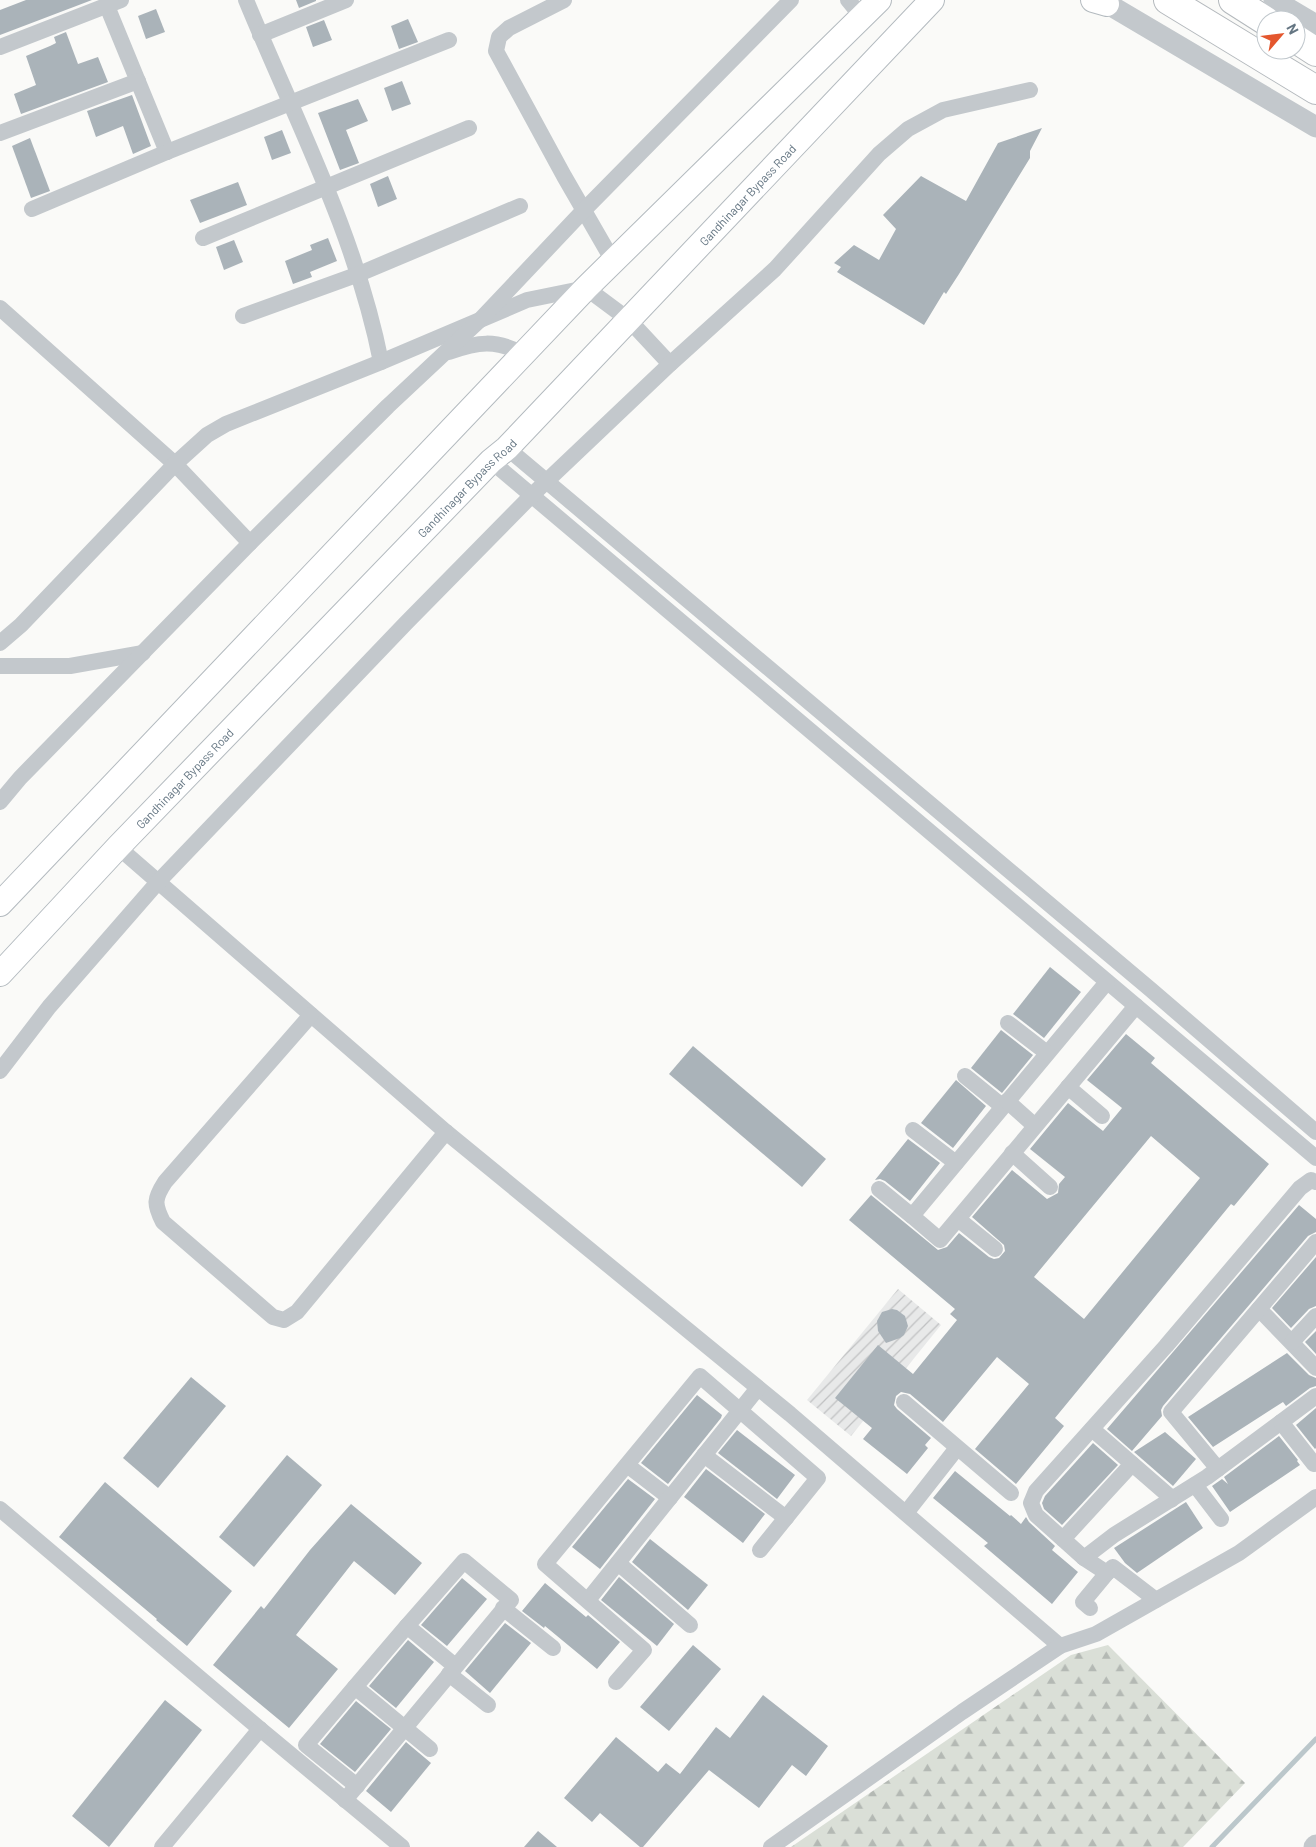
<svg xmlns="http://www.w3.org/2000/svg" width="1316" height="1847" viewBox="0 0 1316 1847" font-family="Barlow,sans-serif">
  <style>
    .industrial { fill: url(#industrial-furrows) }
    .forest { fill: url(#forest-firs) }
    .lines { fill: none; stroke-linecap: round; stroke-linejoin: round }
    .stream { stroke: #bbc7cb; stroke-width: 5 }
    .building { fill: #aab3b9; fill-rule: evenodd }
    .secondary-casing { stroke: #b3babf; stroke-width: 26 }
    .trunk-casing { stroke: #b4b9bd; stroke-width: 30 }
    .minor { stroke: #c3c8cc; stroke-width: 16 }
    .tertiary { stroke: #c3c8cc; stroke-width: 21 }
    .secondary { stroke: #fff; stroke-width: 24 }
    .trunk { stroke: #fff; stroke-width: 28 }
    .labels { text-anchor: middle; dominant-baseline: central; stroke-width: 5; stroke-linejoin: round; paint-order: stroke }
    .street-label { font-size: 12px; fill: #657683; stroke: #fff }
  </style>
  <defs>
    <pattern id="industrial-furrows" width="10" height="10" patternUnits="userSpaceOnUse" patternTransform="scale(1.25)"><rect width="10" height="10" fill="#e8e9e9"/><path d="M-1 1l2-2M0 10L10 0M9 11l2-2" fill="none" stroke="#c0c1c2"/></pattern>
    <pattern id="forest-firs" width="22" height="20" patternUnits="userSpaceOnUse" patternTransform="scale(1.25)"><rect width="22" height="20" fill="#dadfd7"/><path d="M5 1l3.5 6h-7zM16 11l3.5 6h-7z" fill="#b4b9b4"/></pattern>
  </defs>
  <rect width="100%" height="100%" fill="#fafaf8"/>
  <path class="industrial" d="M898,1289L941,1325L851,1436L807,1400Z"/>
  <path class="forest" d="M1108,1645L1245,1783L1183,1847H791L1071,1655Z"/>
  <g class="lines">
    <path class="stream" d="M1212,1847L1316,1739"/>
  </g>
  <g class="building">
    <path d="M26,0H92L0,35V10Z"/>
    <path d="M296,0H316V1L299,8Z"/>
    <path d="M156,9L165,32L146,39L138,16Z"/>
    <path d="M408,19L418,42L399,49L391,26Z"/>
    <path d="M324,20L332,40L313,47L306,27Z"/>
    <path d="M66,32L78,64L98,57L108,82L21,114L14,94L36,85L26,56L50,46L56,43L54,37Z"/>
    <path d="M402,81L411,104L392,111L384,88Z"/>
    <path d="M132,95L151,146L133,154L123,126L96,137L87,111Z"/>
    <path d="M358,99L368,121L346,130L359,163L340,170L318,113Z"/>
    <path d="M1042,128L1030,151V158L959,274L946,294L944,292L924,325L837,272L841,267L834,263L854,245L879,260L896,229L883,215L921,176L966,201L998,143Z"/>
    <path d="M282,130L291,153L272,160L264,137Z"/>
    <path d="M30,138L50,191L31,198L12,146Z"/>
    <path d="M388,176L397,199L378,207L370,184Z"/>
    <path d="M238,182L247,205L200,223L190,200Z"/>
    <path d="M328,238L337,261L310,272L312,277L293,284L285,261L312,250L310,245Z"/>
    <path d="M234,240L243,262L224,270L216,247Z"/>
    <path d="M1050,967L1081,992L1044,1038L1013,1014Z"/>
    <path d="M1001,1030L1033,1055L1002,1093L971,1068Z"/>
    <path d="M1126,1034L1155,1058L1151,1063L1269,1164L1234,1206L1231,1204L1055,1418L1064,1426L1016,1484L975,1449L1029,1384L997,1357L943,1422L910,1394L901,1392L896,1396L894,1405L897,1409L931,1438L925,1445L928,1448L907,1474L863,1439L872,1428L835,1398L878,1345L913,1374L957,1320L950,1314L955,1309L849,1220L871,1195L938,1250L947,1247L959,1233L989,1257L994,1259L999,1258L1005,1251L1004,1245L972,1217L1012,1170L1047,1199L1058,1193L1059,1184L1065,1177L1030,1149L1068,1103L1103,1131L1122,1108L1087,1080ZM1151,1136L1200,1178L1084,1319L1034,1277Z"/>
    <path d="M693,1046L826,1159L802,1187L669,1074Z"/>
    <path d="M956,1080L986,1106L953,1148L921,1123Z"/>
    <path d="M908,1139L940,1163L910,1201L885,1181L880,1179L875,1180Z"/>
    <path d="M1299,1205L1316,1219V1232L1308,1236L1163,1406L1161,1410L1162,1416L1132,1451L1107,1429Z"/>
    <path d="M1316,1257V1306L1309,1309L1291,1328L1272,1308Z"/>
    <path d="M892,1309L897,1310L905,1316L908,1326L904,1335L900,1338L886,1343L878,1331L877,1321L882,1312Z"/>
    <path d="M1316,1331V1354L1305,1342Z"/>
    <path d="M1287,1353L1309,1375L1316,1378V1386L1310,1388L1286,1406L1283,1402L1213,1447L1188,1417Z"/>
    <path d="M191,1377L226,1406L158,1488L123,1458Z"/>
    <path d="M697,1395L722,1415L721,1418L668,1484L641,1463Z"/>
    <path d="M1316,1408V1448L1315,1449L1296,1425Z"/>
    <path d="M737,1430L795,1475L777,1499L718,1453Z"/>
    <path d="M1165,1432L1196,1459L1173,1486L1134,1452Z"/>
    <path d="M1279,1436L1298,1460L1297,1461L1300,1465L1230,1512L1212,1486L1222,1479L1228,1484L1224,1477Z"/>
    <path d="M1093,1443L1118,1465L1062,1525L1044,1509L1042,1503L1045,1496Z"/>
    <path d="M287,1455L322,1485L254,1567L219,1537Z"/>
    <path d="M706,1469L765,1514L743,1543L684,1497Z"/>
    <path d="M955,1471L1010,1516L1011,1515L1021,1524L1026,1517L1029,1522L1055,1546L1052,1550L1078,1572L1052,1604L984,1546L988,1543L933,1498Z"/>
    <path d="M628,1479L655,1499L600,1569L572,1547Z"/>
    <path d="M105,1482L232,1591L187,1646L156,1620L157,1619L59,1537Z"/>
    <path d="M1186,1502L1203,1528L1137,1573L1125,1563L1114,1548Z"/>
    <path d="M351,1504L422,1563L395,1595L354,1561L296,1635L338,1669L289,1728L213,1665L261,1606L264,1609L310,1550Z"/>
    <path d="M650,1539L708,1585L688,1610L632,1562Z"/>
    <path d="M619,1577L674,1624L657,1646L601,1600Z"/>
    <path d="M462,1578L487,1599L447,1646L421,1625Z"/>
    <path d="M545,1583L586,1617L588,1615L620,1642L597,1669L545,1626L544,1628L522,1611Z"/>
    <path d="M505,1623L531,1643L490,1693L465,1671Z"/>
    <path d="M408,1640L434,1662L396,1708L369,1686Z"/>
    <path d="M693,1645L721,1669L669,1731L640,1707Z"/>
    <path d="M763,1695L828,1746L806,1776L792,1765L759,1808L709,1770L643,1847H640L600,1813L592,1822L564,1798L616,1737L658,1772L666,1763L680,1774L716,1727L730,1738Z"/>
    <path d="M165,1700L202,1730L109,1847L72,1816Z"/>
    <path d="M356,1701L391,1729L355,1772L320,1744Z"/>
    <path d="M406,1742L431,1763L391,1812L366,1791Z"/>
    <path d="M538,1831L557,1847H524Z"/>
  </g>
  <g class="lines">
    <defs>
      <g id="secondary">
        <path d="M1093,0L1107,4"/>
        <path d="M0,904L586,288L879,0"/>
        <path id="s1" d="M0,974L118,847L491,461L507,448L932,0"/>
      </g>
      <g id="trunk">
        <path d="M1168,0L1316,90"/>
        <path d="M1233,0L1266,21"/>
        <path d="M1296,39L1316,52"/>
      </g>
    </defs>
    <use href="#secondary" class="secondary-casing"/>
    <use href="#trunk" class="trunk-casing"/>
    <g class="minor">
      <path d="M246,0C295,119 356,235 381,362"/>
      <path d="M564,0L509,28L499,37L496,51L564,176L613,261"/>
      <path d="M848,0L862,17"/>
      <path d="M107,6L167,152"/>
      <path d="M260,35L346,0"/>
      <path d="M0,47L121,0"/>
      <path d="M0,133L138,81"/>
      <path d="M32,209L167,152L449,40"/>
      <path d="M203,238L469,128"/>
      <path d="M0,308L175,464L250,543"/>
      <path d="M243,316L359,274L520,206"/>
      <path d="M449,352C478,342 495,339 523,354"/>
      <path d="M507,448L1150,989L1316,1132"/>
      <path d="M491,461L1316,1158"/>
      <path d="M0,643L21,625L175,464L207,435L226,424L381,362L527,300L586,288L629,320L670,364"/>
      <path d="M0,666H70L143,653"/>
      <path d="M0,802L20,778L250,543L388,406L481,319L584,210L791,0"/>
      <path d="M118,847L446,1132L790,1414L1060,1646"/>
      <path d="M1107,982L912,1216L940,1240L1136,1006"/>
      <path d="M311,1015L165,1182C154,1199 154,1204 163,1222L273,1317L284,1320L297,1312L446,1132"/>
      <path d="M1008,1023L1047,1053"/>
      <path d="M0,1071L49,1007L158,882L406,623L532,495L670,364L775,269L879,154L908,129L943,110L1030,90"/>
      <path d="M965,1076L1002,1106"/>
      <path d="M1068,1087L1102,1116"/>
      <path d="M1007,1101L1035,1126"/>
      <path d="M913,1130L956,1163"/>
      <path d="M1012,1153L1050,1187"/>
      <path d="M1316,1182L1311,1180L1300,1188L1166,1346L1036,1491L1031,1503L1036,1515L1084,1558L1114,1535L1207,1477L1316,1396"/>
      <path d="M879,1189L912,1216"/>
      <path d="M958,1219L995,1249"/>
      <path d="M1259,1309L1316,1368"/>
      <path d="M1292,1342L1316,1316"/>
      <path d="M904,1402L1011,1493"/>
      <path d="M1281,1422L1314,1464"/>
      <path d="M1092,1429L1168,1495L1171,1500"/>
      <path d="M704,1455L786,1518"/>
      <path d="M627,1465L670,1498"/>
      <path d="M1218,1469L1171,1412L1316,1242"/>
      <path d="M1195,1485L1221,1519"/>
      <path d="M0,1509L260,1729L402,1847"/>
      <path d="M906,1513L957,1448"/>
      <path d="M1063,1539L1132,1464"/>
      <path d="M1084,1558L1107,1573L1113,1567L1156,1600"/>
      <path d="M618,1563L690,1625"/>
      <path d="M588,1600L758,1388"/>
      <path d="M503,1608L553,1648"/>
      <path d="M1090,1608L1083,1602L1107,1573"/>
      <path d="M407,1626L355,1687L430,1749"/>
      <path d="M449,1674L488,1705"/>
      <path d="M616,1682L644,1650L545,1564L700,1376L818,1478L760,1550"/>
      <path d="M355,1687L306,1745L357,1786"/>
      <path d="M345,1800L511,1600L464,1561L407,1626L455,1666"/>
      <path d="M162,1847L260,1729"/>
      <path d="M771,1847L962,1712L1060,1646L1096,1634L1239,1553L1316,1497"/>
    </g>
    <g class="tertiary">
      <path d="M1101,0L1316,127"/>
      <path d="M1274,0L1316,25"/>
      <path d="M1314,1847L1316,1845"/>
    </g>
    <use href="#secondary" class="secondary"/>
    <use href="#trunk" class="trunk"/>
  </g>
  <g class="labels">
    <g class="street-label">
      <text stroke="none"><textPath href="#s1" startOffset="1080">Gandhinagar Bypass Road</textPath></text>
      <text stroke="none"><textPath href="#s1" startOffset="674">Gandhinagar Bypass Road</textPath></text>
      <text stroke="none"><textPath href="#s1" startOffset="269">Gandhinagar Bypass Road</textPath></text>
    </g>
  </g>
  <g transform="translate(1281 35) rotate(62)"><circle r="24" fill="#ffffff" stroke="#c1c8cd"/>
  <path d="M0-4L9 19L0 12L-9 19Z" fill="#e4572e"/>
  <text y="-8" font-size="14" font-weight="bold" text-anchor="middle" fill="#657683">N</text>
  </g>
</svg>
